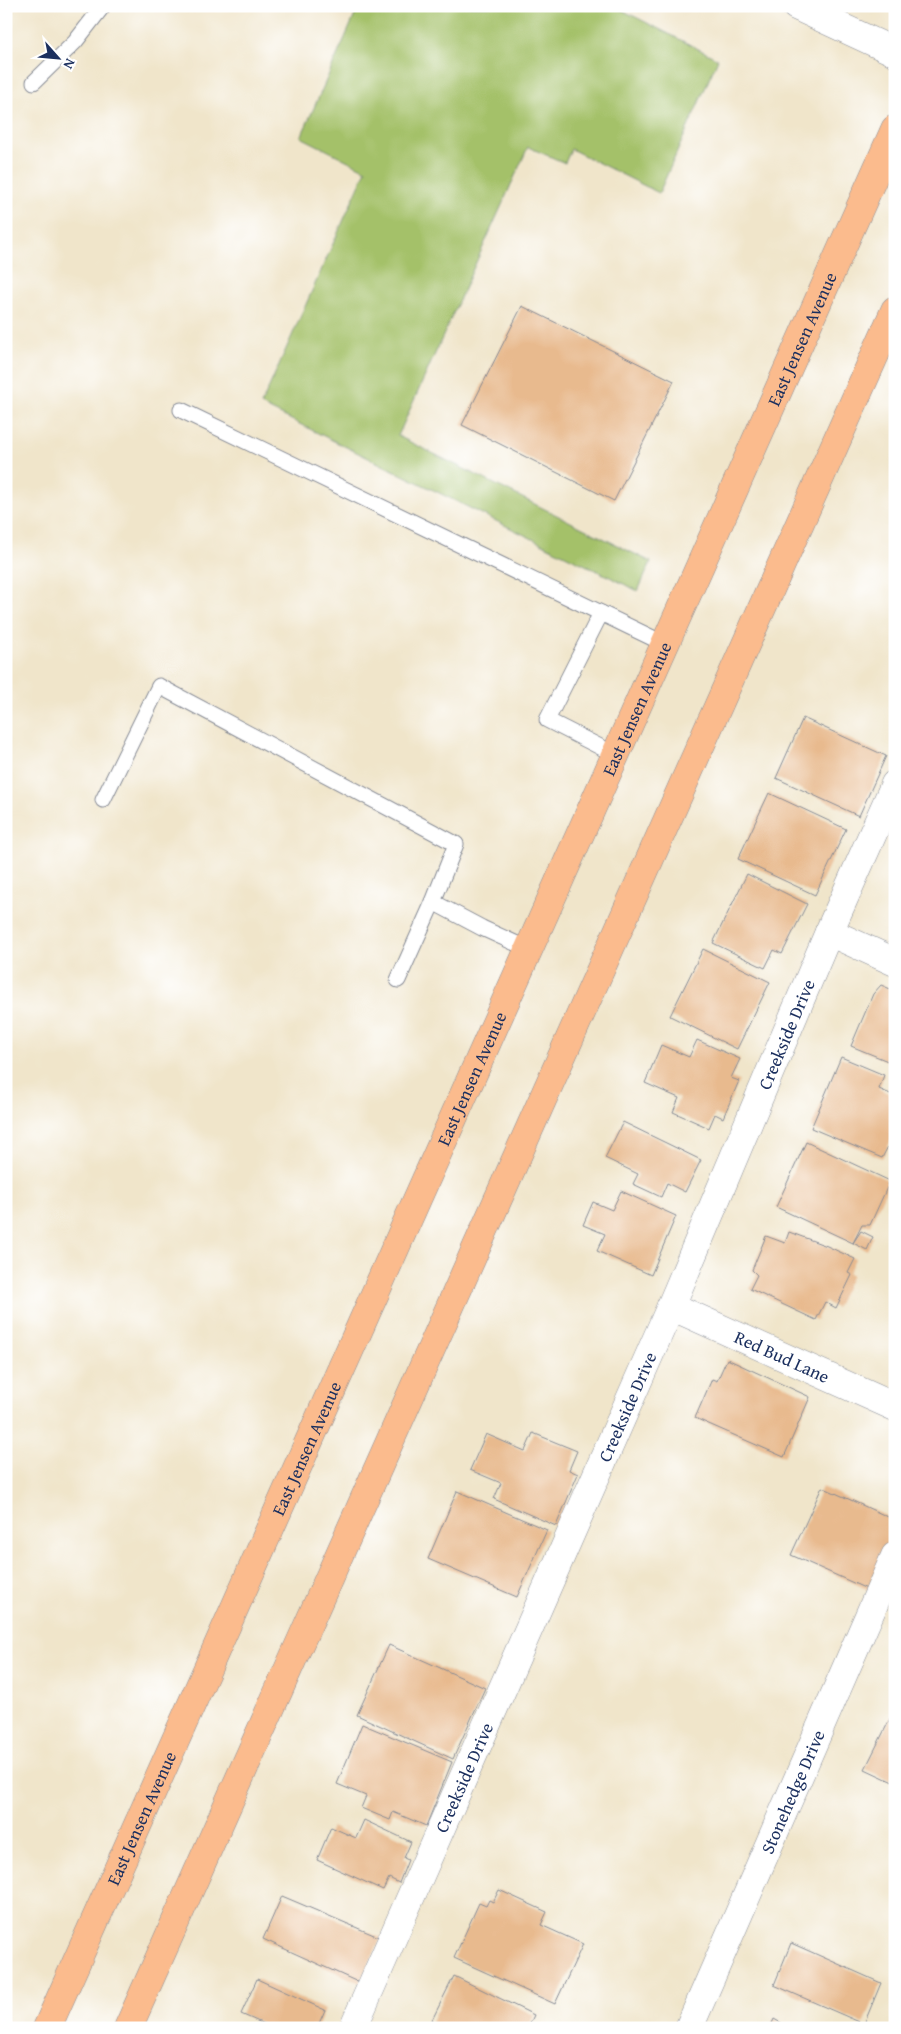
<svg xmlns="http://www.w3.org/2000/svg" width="901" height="2034" viewBox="0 0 901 2034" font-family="'Gentium Book Plus',serif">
  <rect width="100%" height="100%" fill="#fff"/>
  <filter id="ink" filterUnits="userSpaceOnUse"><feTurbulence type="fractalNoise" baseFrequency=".02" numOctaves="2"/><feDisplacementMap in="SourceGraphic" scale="10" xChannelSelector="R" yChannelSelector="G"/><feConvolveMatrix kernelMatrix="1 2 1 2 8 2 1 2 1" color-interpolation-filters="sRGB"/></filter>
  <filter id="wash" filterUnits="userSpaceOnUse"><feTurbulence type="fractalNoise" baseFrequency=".0096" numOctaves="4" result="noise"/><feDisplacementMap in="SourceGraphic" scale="20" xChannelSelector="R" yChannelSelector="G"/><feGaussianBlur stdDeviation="1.12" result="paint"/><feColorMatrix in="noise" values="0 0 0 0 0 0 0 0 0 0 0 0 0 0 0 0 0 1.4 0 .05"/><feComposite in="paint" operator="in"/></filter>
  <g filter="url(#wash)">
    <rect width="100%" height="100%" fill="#f0e5ca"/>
    <path fill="#a4c169" stroke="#607864" d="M 359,6 L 614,6 L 718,59 L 659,193 L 571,149 L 565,163 L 528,147 L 398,436 L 651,562 L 638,591 L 261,405 L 366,170 L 301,137 Z"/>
    <g id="blocks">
      <g fill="#e8ba8e">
        <path d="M 522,306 L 674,381 L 614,501 L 462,425 Z"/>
        <path d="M 803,718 L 886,756 L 859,816 L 776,778 Z"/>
        <path d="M 769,793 L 846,829 L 815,895 L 738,859 Z"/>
        <path d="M 747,874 L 807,904 L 782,954 L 774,950 L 765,968 L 713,943 Z"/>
        <path d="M 703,949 L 770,982 L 737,1049 L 670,1016 Z"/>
        <path d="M 881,985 L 895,991 L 895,1064 L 851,1046 L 873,994 Z"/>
        <path d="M 697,1040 L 740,1059 L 731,1078 L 739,1081 L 723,1118 L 715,1114 L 709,1128 L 673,1112 L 679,1098 L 645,1083 L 661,1045 L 689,1057 Z"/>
        <path d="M 841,1057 L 884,1075 L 879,1089 L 895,1096 L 895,1133 L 882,1158 L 811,1128 Z"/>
        <path d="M 623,1122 L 701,1160 L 685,1192 L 667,1183 L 661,1197 L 633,1184 L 638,1174 L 605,1158 Z"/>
        <path d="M 806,1142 L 890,1181 L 870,1225 L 862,1225 L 853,1243 L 776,1207 Z"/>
        <path d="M 621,1191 L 676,1216 L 651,1275 L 597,1251 L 605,1234 L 583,1225 L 593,1202 L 612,1210 Z"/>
        <path d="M 861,1231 L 873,1237 L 867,1250 L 853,1243 Z"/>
        <path d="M 789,1232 L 827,1246 L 855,1259 L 848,1273 L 852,1275 L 836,1308 L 825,1302 L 816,1320 L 750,1289 L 757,1275 L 752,1270 L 766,1236 L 785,1243 Z"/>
        <path d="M 727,1359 L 810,1397 L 784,1457 L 695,1418 L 712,1379 L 717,1381 Z"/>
        <path d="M 533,1433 L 577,1451 L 569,1470 L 578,1474 L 556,1526 L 494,1499 L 501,1483 L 470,1470 L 486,1434 L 525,1451 Z"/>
        <path d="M 822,1487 L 895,1520 L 895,1532 L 869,1590 L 791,1555 Z"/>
        <path d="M 457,1491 L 547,1530 L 517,1597 L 428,1559 Z"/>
        <path d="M 389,1645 L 485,1688 L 453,1759 L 357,1715 Z"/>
        <path d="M 895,1709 L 895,1783 L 865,1769 Z"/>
        <path d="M 362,1724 L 452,1762 L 426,1826 L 393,1812 L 390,1820 L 361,1808 L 366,1796 L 337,1784 Z"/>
        <path d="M 364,1820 L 411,1842 L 404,1858 L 408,1860 L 399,1883 L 389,1878 L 383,1890 L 317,1860 L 331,1827 L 356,1838 Z"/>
        <path d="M 499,1890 L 547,1912 L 541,1925 L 583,1944 L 555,2004 L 454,1958 L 479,1903 L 486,1906 L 489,1900 L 493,1902 Z"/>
        <path d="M 282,1896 L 381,1938 L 360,1983 L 263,1939 Z"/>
        <path d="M 791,1943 L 881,1983 L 864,2024 L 774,1985 Z"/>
        <path d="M 454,1976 L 534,2015 L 528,2028 L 428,2028 Z"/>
        <path d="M 257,1979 L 325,2010 L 317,2028 L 273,2028 L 241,2014 Z"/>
        <path d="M 774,2019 L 790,2028 L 770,2028 Z"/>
      </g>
    </g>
  </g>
  <g filter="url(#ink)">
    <use href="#blocks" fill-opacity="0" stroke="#868a94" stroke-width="1"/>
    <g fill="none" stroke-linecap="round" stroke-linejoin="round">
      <defs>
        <g id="lane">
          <path d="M 34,82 L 75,42 L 103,6"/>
          <path d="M 181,410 L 665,644"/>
          <path d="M 601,613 L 547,720 L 616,755"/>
          <path d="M 103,800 L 159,686 L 456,844 L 433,902 L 482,928 L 528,949"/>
          <path d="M 398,980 L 433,902"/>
        </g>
        <g id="street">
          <path d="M 796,6 L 895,52"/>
          <path d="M 829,932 L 895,962"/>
          <path id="s1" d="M 671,1306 L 895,1407"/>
          <path id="s2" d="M 353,2028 L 671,1306 L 829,932 L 895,784"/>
          <path id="s3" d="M 689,2028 L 895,1556"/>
        </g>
        <g id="primary">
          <path id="s4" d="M 47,2028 L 895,129"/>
          <path d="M 128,2028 L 895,310"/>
        </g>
      </defs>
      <use href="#lane" stroke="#868a94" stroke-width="17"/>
      <use href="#street" stroke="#868a94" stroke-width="29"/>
      <use href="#primary" stroke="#868a94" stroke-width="29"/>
      <use href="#lane" stroke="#fff" stroke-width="15"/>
      <use href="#street" stroke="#fff" stroke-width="28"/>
      <use href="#primary" stroke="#fbbb8d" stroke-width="28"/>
    </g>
  </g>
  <g text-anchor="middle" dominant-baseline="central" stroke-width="4" stroke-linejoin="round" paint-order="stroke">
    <g font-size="18" fill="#1b2f5e" stroke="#fff">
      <text stroke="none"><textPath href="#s4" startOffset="1850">East Jensen Avenue</textPath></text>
      <text stroke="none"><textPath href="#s4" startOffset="1445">East Jensen Avenue</textPath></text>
      <text stroke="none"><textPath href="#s2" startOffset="1084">Creekside Drive</textPath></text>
      <text stroke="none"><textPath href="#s4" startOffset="1040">East Jensen Avenue</textPath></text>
      <text stroke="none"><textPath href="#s1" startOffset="122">Red Bud Lane</textPath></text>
      <text stroke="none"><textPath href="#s2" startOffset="679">Creekside Drive</textPath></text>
      <text stroke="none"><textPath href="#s4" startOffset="635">East Jensen Avenue</textPath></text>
      <text stroke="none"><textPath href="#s2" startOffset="274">Creekside Drive</textPath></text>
      <text stroke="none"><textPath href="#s3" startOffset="258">Stonehedge Drive</textPath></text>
      <text stroke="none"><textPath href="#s4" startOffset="230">East Jensen Avenue</textPath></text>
    </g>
  </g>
  <rect width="901" height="2034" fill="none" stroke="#fff" stroke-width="25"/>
  <g transform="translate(58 58) rotate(117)" stroke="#ffffff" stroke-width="4" paint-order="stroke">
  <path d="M0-4L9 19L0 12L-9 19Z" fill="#1b2f5e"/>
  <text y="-8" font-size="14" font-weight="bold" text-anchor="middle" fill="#1b2f5e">N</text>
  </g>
</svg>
